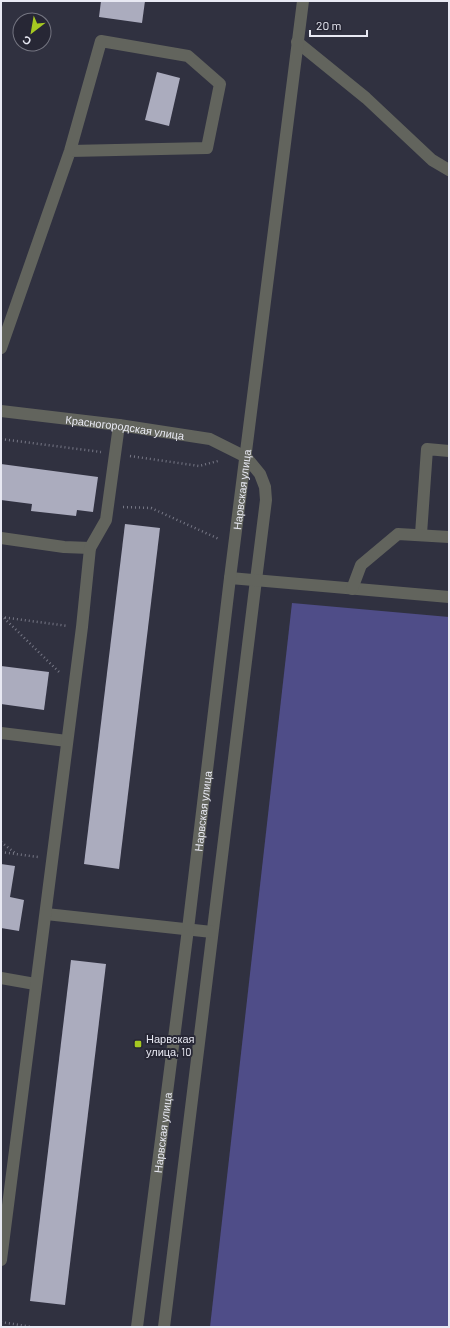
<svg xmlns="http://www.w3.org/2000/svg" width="450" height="1328" viewBox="0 0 450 1328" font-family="Barlow,sans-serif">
  <rect width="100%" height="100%" fill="#303140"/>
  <path fill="#4f4d88" d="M 292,603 L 449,617 L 449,1327 L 210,1327 Z"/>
  <g fill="#abacbe">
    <path d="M 101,1 L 145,1 L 142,23 L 99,17 Z"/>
    <path d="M 157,72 L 180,78 L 169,126 L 145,120 Z"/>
    <path d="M 1,464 L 98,477 L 93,512 L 77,510 L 76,516 L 31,511 L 32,504 L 1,500 Z"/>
    <path d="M 125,524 L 160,528 L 119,869 L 84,864 Z"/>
    <path d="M 1,666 L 49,672 L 44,710 L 1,704 Z"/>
    <path d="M 1,864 L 15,866 L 10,897 L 24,900 L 19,931 L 1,928 Z"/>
    <path d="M 71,960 L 106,964 L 65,1305 L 30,1301 Z"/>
  </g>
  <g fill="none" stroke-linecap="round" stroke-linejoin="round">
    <g stroke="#767785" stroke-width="2.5" stroke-dasharray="1 3" stroke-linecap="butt">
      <path d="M 1,439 L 101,452"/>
      <path d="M 130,456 L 199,466 L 218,461"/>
      <path d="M 123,507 L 151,508 L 219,539"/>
      <path d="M 1,617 L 68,626"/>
      <path d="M 4,618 L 61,674"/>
      <path d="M 1,842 L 15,853"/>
      <path d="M 1,852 L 38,857"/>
      <path d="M 1,1322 L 32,1327"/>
    </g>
    <g stroke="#62645d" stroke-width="12">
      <path d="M 297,42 L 366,98 L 432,160 L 449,170"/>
      <path d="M 1,348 L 70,151 L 101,41 L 188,56 L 220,84 L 207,148 L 70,151"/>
      <path id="s1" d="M 1,411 L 119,425 L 210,439 L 246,457 L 260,474 L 265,487 L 266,500 L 256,580 L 164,1327"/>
      <path d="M 421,534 L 427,449 L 449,451"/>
      <path d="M 1,538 L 64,547 L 90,548"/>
      <path d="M 230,578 L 449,597"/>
      <path d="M 352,589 L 361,565 L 398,534 L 449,537"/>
      <path d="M 1,733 L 67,741"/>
      <path d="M 46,914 L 212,932"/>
      <path d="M 1,978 L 35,984"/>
      <path d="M 1,1260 L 82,627 L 90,548 L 106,520 L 119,425"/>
      <path id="s2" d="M 137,1327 L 188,929 L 230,578 L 303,1"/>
    </g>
  </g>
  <rect fill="#a6c821" stroke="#272735" stroke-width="1.5" x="134" y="1040" width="8" height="8" rx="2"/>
  <g text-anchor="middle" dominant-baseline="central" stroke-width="4" stroke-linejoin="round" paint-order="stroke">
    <g font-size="11" fill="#e8e9f3" stroke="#272735">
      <text stroke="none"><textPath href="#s1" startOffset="125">Красногородская улица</textPath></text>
      <text stroke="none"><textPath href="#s2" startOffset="844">Нарвская улица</textPath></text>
      <text stroke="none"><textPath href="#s2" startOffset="520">Нарвская улица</textPath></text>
      <text stroke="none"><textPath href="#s2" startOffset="196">Нарвская улица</textPath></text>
    </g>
    <g font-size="11" fill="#e8e9f3" stroke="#272735" text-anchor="start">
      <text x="146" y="1038">Нарвская<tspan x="146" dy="13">улица, 10</tspan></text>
    </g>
  </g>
  <rect width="450" height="1328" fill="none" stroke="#e8e9f3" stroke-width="4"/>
  <g transform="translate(32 32) rotate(211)"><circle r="19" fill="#272735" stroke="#747581"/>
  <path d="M0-3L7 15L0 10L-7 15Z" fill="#a6c821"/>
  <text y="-6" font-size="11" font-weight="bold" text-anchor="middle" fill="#e8e9f3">С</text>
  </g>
  <path d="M310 30v6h57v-6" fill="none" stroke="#e8e9f3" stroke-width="2"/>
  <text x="316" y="30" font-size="12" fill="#e8e9f3" stroke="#272735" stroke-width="3" paint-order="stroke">20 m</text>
</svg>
